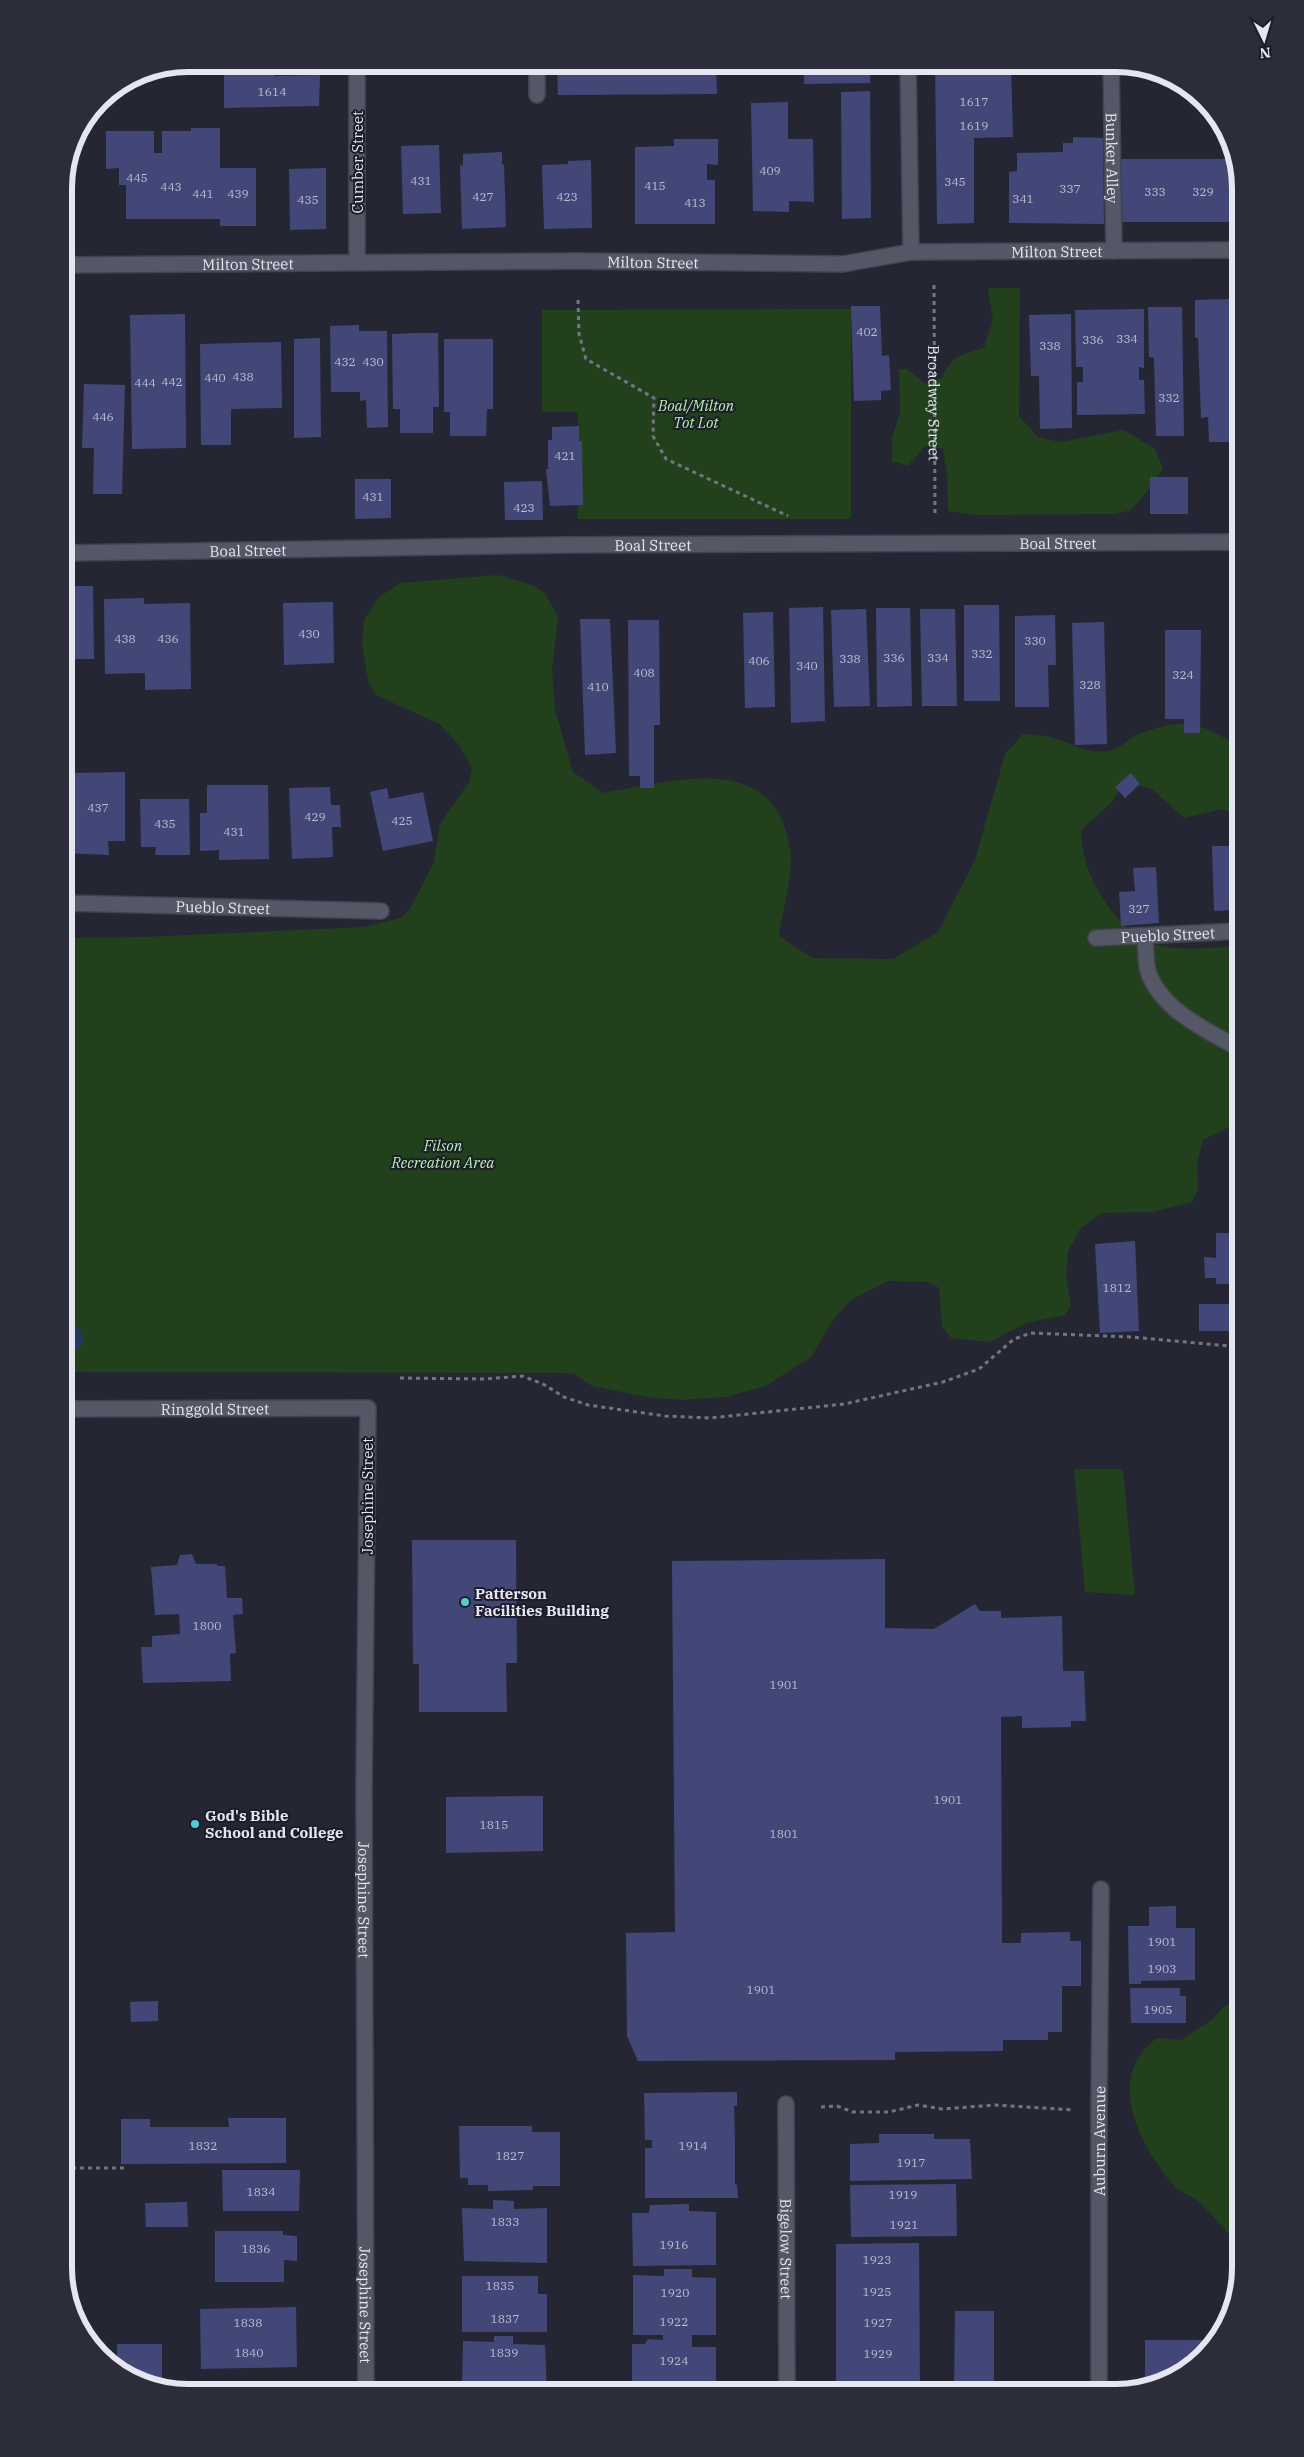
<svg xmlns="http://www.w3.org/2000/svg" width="1304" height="2457" viewBox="0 0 1304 2457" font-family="'IBM Plex Serif',serif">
  <rect width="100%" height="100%" fill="#252634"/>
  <g fill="#22401b">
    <path d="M 988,288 L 1020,288 L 1019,416 L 1038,437 L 1060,442 L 1124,430 L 1155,449 L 1163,469 L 1146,493 L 1131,510 L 1115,514 L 975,515 L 948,511 L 947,474 L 943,449 L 926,445 L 908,466 L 892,461 L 892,438 L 900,412 L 899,369 L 907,369 L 925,384 L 943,377 C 950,355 964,354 984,348 L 993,320 Z"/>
    <path d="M 851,309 L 851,519 L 578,519 L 578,412 L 542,412 L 542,310 Z"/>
    <path d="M 498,575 L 535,586 L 545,593 L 558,617 L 552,670 L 555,710 L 573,772 L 603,793 C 677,780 781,748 791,857 C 792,875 782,916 779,936 L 812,958 L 893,959 L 938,932 L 975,860 L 1005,754 L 1023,734 C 1032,735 1041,735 1050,737 C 1071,742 1090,757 1113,750 C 1122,747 1130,737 1139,734 C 1189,716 1196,722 1240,747 L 1240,816 L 1222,809 L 1184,818 L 1152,789 L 1125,781 L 1111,803 L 1081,830 C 1081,853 1089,876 1101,895 C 1138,958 1176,950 1240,946 L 1240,1122 L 1203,1140 L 1197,1164 L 1198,1189 L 1192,1202 L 1153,1212 L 1101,1213 L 1080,1229 L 1068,1252 L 1066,1278 L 1071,1304 L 1066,1315 L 1026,1323 L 990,1342 L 951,1338 L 942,1326 L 939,1288 L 928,1282 L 888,1281 L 852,1299 L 832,1321 L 812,1356 L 766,1386 L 725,1397 L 681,1400 L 647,1397 L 592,1386 L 573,1373 L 64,1372 L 64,938 L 143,937 L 364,927 L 401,918 L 410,909 L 434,862 L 440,824 L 469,782 L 472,768 L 459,745 L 439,724 L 376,695 L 369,684 L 362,645 L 364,620 L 379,597 L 400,583 Z"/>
    <path d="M 1074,1469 L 1123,1469 L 1135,1595 L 1085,1592 Z"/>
    <path d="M 1240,1998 L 1240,2248 C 1227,2232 1214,2216 1199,2202 C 1192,2195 1180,2193 1174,2186 C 1140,2145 1103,2078 1157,2038 L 1181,2040 L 1213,2019 L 1222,2008 Z"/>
  </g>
  <path fill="#223863" d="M 64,1315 L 82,1332 L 83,1343 L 72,1353 L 64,1353 Z"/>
  <g fill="#434777">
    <path d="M 251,64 L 275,64 L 275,76 L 320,75 L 319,106 L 224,108 L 224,75 L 251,75 Z"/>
    <path d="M 557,64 L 716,64 L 717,94 L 558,95 Z"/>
    <path d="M 804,64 L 870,64 L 870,83 L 804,84 Z"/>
    <path d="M 935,64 L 1011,64 L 1013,137 L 974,138 L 974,223 L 937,224 Z"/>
    <path d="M 870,91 L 871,218 L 842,219 L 841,92 Z"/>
    <path d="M 788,102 L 788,139 L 813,139 L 814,202 L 789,201 L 789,212 L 753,211 L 751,103 Z"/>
    <path d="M 191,128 L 220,128 L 220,168 L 256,168 L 256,226 L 220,226 L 220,219 L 126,219 L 126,185 L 119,185 L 119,168 L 106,169 L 106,131 L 154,131 L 154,153 L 162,153 L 162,131 L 191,131 Z"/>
    <path d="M 1073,137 L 1103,138 L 1104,224 L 1009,223 L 1009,172 L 1017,171 L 1017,153 L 1063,152 L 1063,143 L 1073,143 Z"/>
    <path d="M 674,139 L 718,139 L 718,165 L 707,164 L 707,180 L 715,180 L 715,224 L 635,224 L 635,147 L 674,146 Z"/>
    <path d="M 439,145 L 441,213 L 403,214 L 401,146 Z"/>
    <path d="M 72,148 L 74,212 L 64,213 L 64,181 Z"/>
    <path d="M 502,152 L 502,165 L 504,164 L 506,227 L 462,229 L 460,165 L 463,166 L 463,154 Z"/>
    <path d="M 1119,159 L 1234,159 L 1240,188 L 1240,222 L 1120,222 Z"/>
    <path d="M 591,160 L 592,228 L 544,229 L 542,165 L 568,164 L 568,161 Z"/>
    <path d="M 326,168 L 326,229 L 290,230 L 289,169 Z"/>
    <path d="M 1229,299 L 1231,442 L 1209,442 L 1208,417 L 1201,418 L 1198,338 L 1195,338 L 1195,300 Z"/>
    <path d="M 851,306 L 880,306 L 882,356 L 889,355 L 891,390 L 881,391 L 881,400 L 854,401 Z"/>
    <path d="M 1148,307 L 1182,307 L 1184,436 L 1156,436 L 1154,358 L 1149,357 Z"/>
    <path d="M 1144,309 L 1144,368 L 1139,367 L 1139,380 L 1144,380 L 1145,414 L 1077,415 L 1077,382 L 1083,382 L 1083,367 L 1076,367 L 1075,310 Z"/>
    <path d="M 70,312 L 72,405 L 64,405 L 64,313 Z"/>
    <path d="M 185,314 L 186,448 L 132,449 L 130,315 Z"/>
    <path d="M 1071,314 L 1072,428 L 1040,429 L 1039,376 L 1031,376 L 1029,315 Z"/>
    <path d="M 1234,317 L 1240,317 L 1240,369 L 1236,369 Z"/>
    <path d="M 359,325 L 359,331 L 387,331 L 388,427 L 367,428 L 366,400 L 360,401 L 360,392 L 331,392 L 330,326 Z"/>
    <path d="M 417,333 L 438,333 L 439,407 L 433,407 L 433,433 L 400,433 L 400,409 L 393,409 L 392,334 Z"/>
    <path d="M 320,338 L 321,437 L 294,438 L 294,339 Z"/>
    <path d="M 444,339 L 493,339 L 493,409 L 487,409 L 486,436 L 450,436 L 450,412 L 444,412 Z"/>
    <path d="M 281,342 L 282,408 L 231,409 L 231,445 L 201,445 L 200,344 Z"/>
    <path d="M 84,384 L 125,385 L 122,494 L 93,494 L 94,448 L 82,448 Z"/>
    <path d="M 579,426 L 579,441 L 582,441 L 583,505 L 550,506 L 546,469 L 548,469 L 548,440 L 552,440 L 552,427 Z"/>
    <rect x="1150" y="477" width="38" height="37"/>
    <path d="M 355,479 L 391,479 L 391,518 L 355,519 Z"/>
    <path d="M 542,481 L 543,520 L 505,520 L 504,482 Z"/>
    <path d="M 64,586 L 93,586 L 94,659 L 64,659 Z"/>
    <path d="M 144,598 L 144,604 L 190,603 L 191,689 L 145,690 L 145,673 L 105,674 L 104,599 Z"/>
    <path d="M 333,602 L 334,663 L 284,665 L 283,603 Z"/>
    <path d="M 964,605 L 999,605 L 1000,701 L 964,701 Z"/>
    <path d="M 823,607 L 825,721 L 791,723 L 789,608 Z"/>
    <path d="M 876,608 L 910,608 L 912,706 L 877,707 Z"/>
    <path d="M 866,609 L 870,706 L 834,707 L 831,610 Z"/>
    <path d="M 920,609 L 955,609 L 957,706 L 922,706 Z"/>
    <path d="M 773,612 L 775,707 L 745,708 L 743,613 Z"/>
    <path d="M 1055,615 L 1056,665 L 1048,665 L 1049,707 L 1015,707 L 1015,616 Z"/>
    <path d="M 580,619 L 610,619 L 616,753 L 585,755 Z"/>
    <path d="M 628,620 L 659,620 L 660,725 L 654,725 L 654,788 L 640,788 L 640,776 L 629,776 Z"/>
    <path d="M 1104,622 L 1107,744 L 1075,745 L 1072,623 Z"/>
    <path d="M 1165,630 L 1201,630 L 1200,733 L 1184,733 L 1184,719 L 1165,719 Z"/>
    <path d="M 64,767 L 71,767 L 71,773 L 125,772 L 125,841 L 108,841 L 109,855 L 64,853 Z"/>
    <path d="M 1131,773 L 1140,784 L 1125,798 L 1115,787 Z"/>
    <path d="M 207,785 L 268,785 L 269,859 L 219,860 L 219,850 L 200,851 L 200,813 L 207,813 Z"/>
    <path d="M 330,787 L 331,805 L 340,805 L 341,827 L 332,827 L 333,857 L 292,859 L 289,788 Z"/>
    <path d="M 387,788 L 389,799 L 423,792 L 433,841 L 383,851 L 370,792 Z"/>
    <path d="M 140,799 L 189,799 L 190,855 L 155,855 L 156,847 L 141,847 Z"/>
    <path d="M 1212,846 L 1234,846 L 1235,910 L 1214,911 Z"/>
    <path d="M 1156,867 L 1159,923 L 1121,926 L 1119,892 L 1135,891 L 1133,868 Z"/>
    <path d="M 1216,1233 L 1240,1233 L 1240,1284 L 1216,1284 L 1216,1278 L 1205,1278 L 1204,1257 L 1216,1258 Z"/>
    <path d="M 1135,1241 L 1139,1331 L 1100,1333 L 1095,1244 Z"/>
    <path d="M 1230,1297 L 1240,1297 L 1240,1331 L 1199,1331 L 1199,1304 L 1231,1304 Z"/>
    <path d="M 412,1540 L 516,1540 L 517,1663 L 506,1663 L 507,1712 L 419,1712 L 419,1664 L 413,1664 Z"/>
    <path d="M 192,1554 L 196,1564 L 217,1564 L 217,1566 L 225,1566 L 227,1598 L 242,1598 L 243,1614 L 233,1615 L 236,1653 L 230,1654 L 231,1681 L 143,1683 L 141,1647 L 152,1647 L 152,1636 L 180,1634 L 179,1614 L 155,1615 L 151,1567 L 177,1565 L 180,1555 Z"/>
    <path d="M 885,1559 L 885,1628 L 934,1629 L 975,1604 L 980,1611 L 1001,1611 L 1001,1618 L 1062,1616 L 1063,1671 L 1084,1671 L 1086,1721 L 1071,1721 L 1071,1727 L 1022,1728 L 1022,1716 L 1001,1717 L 1002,1943 L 1021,1943 L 1021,1933 L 1070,1932 L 1070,1941 L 1081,1941 L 1081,1986 L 1062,1986 L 1062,2032 L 1048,2032 L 1048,2040 L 1003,2040 L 1003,2051 L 895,2052 L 895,2060 L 638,2061 L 627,2036 L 626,1933 L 675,1932 L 672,1561 Z"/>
    <path d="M 543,1796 L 543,1851 L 446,1853 L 446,1797 Z"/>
    <path d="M 64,1860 L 68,1860 L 69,1893 L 64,1894 Z"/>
    <path d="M 1176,1906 L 1176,1928 L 1195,1928 L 1195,1980 L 1141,1981 L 1141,1984 L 1129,1984 L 1128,1926 L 1149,1926 L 1149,1907 Z"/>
    <path d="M 1130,1988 L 1180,1988 L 1180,1996 L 1186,1996 L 1186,2023 L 1131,2023 Z"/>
    <path d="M 158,2001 L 158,2021 L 131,2022 L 130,2002 Z"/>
    <path d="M 737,2092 L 737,2106 L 734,2106 L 735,2141 L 735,2184 L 737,2185 L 738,2198 L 645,2198 L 645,2148 L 652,2148 L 652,2140 L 645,2140 L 644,2093 Z"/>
    <path d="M 228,2118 L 286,2118 L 286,2163 L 121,2164 L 121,2119 L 150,2119 L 150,2127 L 229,2127 Z"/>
    <path d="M 459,2126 L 532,2126 L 532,2132 L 560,2132 L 560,2186 L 533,2186 L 533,2190 L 488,2191 L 488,2185 L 468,2185 L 468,2178 L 460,2178 Z"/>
    <path d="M 879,2134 L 934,2134 L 934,2139 L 970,2139 L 972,2179 L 850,2181 L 850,2144 L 879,2143 Z"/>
    <path d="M 222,2170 L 300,2170 L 299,2211 L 223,2211 Z"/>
    <path d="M 956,2184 L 957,2236 L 851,2237 L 850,2185 Z"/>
    <path d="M 493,2200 L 514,2201 L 514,2209 L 547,2208 L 547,2263 L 464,2261 L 462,2208 L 493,2209 Z"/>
    <path d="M 187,2202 L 188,2227 L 146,2227 L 145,2203 Z"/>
    <path d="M 689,2204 L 689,2211 L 716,2212 L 716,2265 L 633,2266 L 632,2213 L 649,2213 L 650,2205 Z"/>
    <path d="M 215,2231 L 283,2231 L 283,2235 L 297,2236 L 297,2261 L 284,2260 L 284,2282 L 215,2282 Z"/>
    <path d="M 919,2243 L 920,2393 L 836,2393 L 836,2244 Z"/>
    <path d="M 664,2269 L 692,2269 L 692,2277 L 716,2278 L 716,2335 L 692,2335 L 692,2347 L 716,2347 L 716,2393 L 632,2393 L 632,2344 L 645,2344 L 648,2339 L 663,2340 L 663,2335 L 633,2335 L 633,2275 L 664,2276 Z"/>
    <path d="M 462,2276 L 538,2276 L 538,2294 L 547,2294 L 547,2332 L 462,2332 Z"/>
    <path d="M 296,2307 L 297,2367 L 201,2369 L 200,2309 Z"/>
    <path d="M 955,2311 L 994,2311 L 994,2393 L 954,2393 Z"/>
    <path d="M 494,2336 L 513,2336 L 513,2344 L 545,2345 L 547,2393 L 462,2393 L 463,2341 L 494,2342 Z"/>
    <path d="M 1145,2340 L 1216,2340 L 1164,2384 L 1145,2387 Z"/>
    <path d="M 117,2344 L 162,2344 L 162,2387 L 119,2372 L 117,2369 Z"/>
  </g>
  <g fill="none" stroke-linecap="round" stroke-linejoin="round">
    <defs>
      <g id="minor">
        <path d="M 357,64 L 357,261"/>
        <path d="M 537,64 L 537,95"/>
        <path d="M 908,64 L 911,252"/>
        <path id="s2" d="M 1111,64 L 1114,251"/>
        <path id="s3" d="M 64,265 L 577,261 L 843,264 L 911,252 L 1240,250"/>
        <path id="s4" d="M 64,553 L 561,545 L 1240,542"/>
        <path id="s5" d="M 64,903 L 381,911"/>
        <path d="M 1145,936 C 1146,948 1145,964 1149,974 C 1163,1011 1208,1031 1240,1049"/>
        <path id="s6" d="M 1096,938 L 1240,931"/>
        <path id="s7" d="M 64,1409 L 368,1408 L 364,1786 L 366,2393"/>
        <path id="s8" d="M 786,2104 L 787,2393"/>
        <path id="s9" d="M 1099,2393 L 1099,2110 L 1101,1889"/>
      </g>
    </defs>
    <use href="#minor" stroke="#42434e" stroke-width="18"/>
    <g stroke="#747582" stroke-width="3" stroke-dasharray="4 4" stroke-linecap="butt">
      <path id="s1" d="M 934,285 L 935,516"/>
      <path d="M 578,300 L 579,334 L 586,359 L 654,398 L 653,436 L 666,459 L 788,516"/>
      <path d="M 400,1378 L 485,1379 L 522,1376 L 543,1384 L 564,1397 L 588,1405 L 665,1416 L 710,1418 L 844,1404 L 943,1382 L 979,1369 L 1014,1339 L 1031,1333 L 1131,1337 L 1240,1347"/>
      <path d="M 821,2107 L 837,2106 L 853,2112 L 889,2112 L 918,2105 L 942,2109 L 995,2105 L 1073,2110"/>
      <path d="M 64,2168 L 127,2168"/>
    </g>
    <use href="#minor" stroke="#545766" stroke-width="15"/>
  </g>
  <g fill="#52cdcf" stroke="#1b1d2a" stroke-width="2">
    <circle cx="465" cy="1602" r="5"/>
    <circle cx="195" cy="1824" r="5"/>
  </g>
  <g text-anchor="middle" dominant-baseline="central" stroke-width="4" stroke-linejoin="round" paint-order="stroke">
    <g font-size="12" fill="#bcbed2">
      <text x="272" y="91">1614</text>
      <text x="974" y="101">1617</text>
      <text x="974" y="125">1619</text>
      <text x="770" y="170">409</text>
      <text x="137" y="177">445</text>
      <text x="421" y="180">431</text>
      <text x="955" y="181">345</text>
      <text x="655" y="185">415</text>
      <text x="171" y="186">443</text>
      <text x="1070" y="188">337</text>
      <text x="1155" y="191">333</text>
      <text x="1203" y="191">329</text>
      <text x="203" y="193">441</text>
      <text x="238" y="193">439</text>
      <text x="483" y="196">427</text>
      <text x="567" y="196">423</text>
      <text x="1023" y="198">341</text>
      <text x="308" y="199">435</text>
      <text x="695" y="202">413</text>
      <text x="867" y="331">402</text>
      <text x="1127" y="338">334</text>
      <text x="1093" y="339">336</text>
      <text x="1050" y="345">338</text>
      <text x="345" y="361">432</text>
      <text x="373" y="361">430</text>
      <text x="243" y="376">438</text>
      <text x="215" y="377">440</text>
      <text x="172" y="381">442</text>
      <text x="145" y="382">444</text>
      <text x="1169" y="397">332</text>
      <text x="103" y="416">446</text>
      <text x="565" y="455">421</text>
      <text x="373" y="496">431</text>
      <text x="524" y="507">423</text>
      <text x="309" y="633">430</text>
      <text x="125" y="638">438</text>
      <text x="168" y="638">436</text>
      <text x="1035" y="640">330</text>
      <text x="982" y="653">332</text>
      <text x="894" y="657">336</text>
      <text x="938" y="657">334</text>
      <text x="850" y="658">338</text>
      <text x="759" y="660">406</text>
      <text x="807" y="665">340</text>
      <text x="644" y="672">408</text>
      <text x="1183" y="674">324</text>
      <text x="1090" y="684">328</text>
      <text x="598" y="686">410</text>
      <text x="98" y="807">437</text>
      <text x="315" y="816">429</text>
      <text x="402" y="820">425</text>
      <text x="165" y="823">435</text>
      <text x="234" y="831">431</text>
      <text x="1139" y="908">327</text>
      <text x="1117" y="1287">1812</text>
      <text x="207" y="1625">1800</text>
      <text x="784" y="1684">1901</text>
      <text x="948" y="1799">1901</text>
      <text x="494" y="1824">1815</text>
      <text x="784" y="1833">1801</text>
      <text x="1162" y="1941">1901</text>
      <text x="1162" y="1968">1903</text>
      <text x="761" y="1989">1901</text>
      <text x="1158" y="2009">1905</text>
      <text x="203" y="2145">1832</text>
      <text x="693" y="2145">1914</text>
      <text x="510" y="2155">1827</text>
      <text x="911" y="2162">1917</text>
      <text x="261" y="2191">1834</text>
      <text x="903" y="2194">1919</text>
      <text x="505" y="2221">1833</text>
      <text x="904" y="2224">1921</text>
      <text x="674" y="2244">1916</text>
      <text x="256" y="2248">1836</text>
      <text x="877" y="2259">1923</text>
      <text x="500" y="2285">1835</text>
      <text x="877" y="2291">1925</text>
      <text x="675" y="2292">1920</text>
      <text x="505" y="2318">1837</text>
      <text x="674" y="2321">1922</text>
      <text x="248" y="2322">1838</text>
      <text x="878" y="2322">1927</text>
      <text x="249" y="2352">1840</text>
      <text x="504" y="2352">1839</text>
      <text x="878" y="2353">1929</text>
      <text x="674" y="2360">1924</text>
    </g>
    <g font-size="15" fill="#e5e6f0" stroke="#1b1d2a">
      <text stroke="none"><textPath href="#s2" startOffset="94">Bunker Alley</textPath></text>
      <text transform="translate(357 162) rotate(-90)">Cumber Street</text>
      <text stroke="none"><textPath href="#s3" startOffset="994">Milton Street</textPath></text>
      <text stroke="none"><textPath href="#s3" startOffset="184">Milton Street</textPath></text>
      <text stroke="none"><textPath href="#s3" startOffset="589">Milton Street</textPath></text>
      <text stroke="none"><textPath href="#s1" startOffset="118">Broadway Street</textPath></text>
      <text stroke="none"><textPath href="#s4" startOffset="994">Boal Street</textPath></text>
      <text stroke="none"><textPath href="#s4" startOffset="589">Boal Street</textPath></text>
      <text stroke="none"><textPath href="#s4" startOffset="184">Boal Street</textPath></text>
      <text stroke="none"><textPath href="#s5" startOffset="159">Pueblo Street</textPath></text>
      <text stroke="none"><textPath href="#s6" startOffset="72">Pueblo Street</textPath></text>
      <text stroke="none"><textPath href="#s7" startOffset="151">Ringgold Street</textPath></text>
      <text transform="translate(367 1496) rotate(-90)">Josephine Street</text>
      <text stroke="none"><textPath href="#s7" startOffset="796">Josephine Street</textPath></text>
      <text stroke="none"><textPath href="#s9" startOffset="252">Auburn Avenue</textPath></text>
      <text stroke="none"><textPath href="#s8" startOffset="145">Bigelow Street</textPath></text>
      <text stroke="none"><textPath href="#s7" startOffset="1201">Josephine Street</textPath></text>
    </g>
    <g font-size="15" font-style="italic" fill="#b7f1ab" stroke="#1b1d2a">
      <text x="696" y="405">Boal/Milton<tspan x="696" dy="17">Tot Lot</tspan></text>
      <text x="443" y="1145">Filson<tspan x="443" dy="17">Recreation Area</tspan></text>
    </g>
    <g font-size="15" font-weight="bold" fill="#e5e6f0" stroke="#1b1d2a" text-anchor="start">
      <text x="475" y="1593">Patterson<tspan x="475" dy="17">Facilities Building</tspan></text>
      <text x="205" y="1815">God's Bible<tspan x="205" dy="17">School and College</tspan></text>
    </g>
  </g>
  <path d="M0 0H1304V2457H0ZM188 72H1116A116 116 0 0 1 1232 188V2268A116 116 0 0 1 1116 2384H188A116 116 0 0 1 72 2268V188A116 116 0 0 1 188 72Z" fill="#2b2d3a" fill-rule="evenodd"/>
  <path fill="none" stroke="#e5e6f0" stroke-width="6" d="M188 72H1116A116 116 0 0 1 1232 188V2268A116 116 0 0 1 1116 2384H188A116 116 0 0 1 72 2268V188A116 116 0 0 1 188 72Z"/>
  <g transform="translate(1264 40) rotate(175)" stroke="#1b1d2a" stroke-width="4" paint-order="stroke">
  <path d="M0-4L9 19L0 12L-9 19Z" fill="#e5e6f0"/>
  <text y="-8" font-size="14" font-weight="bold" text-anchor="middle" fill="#e5e6f0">N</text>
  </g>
</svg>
